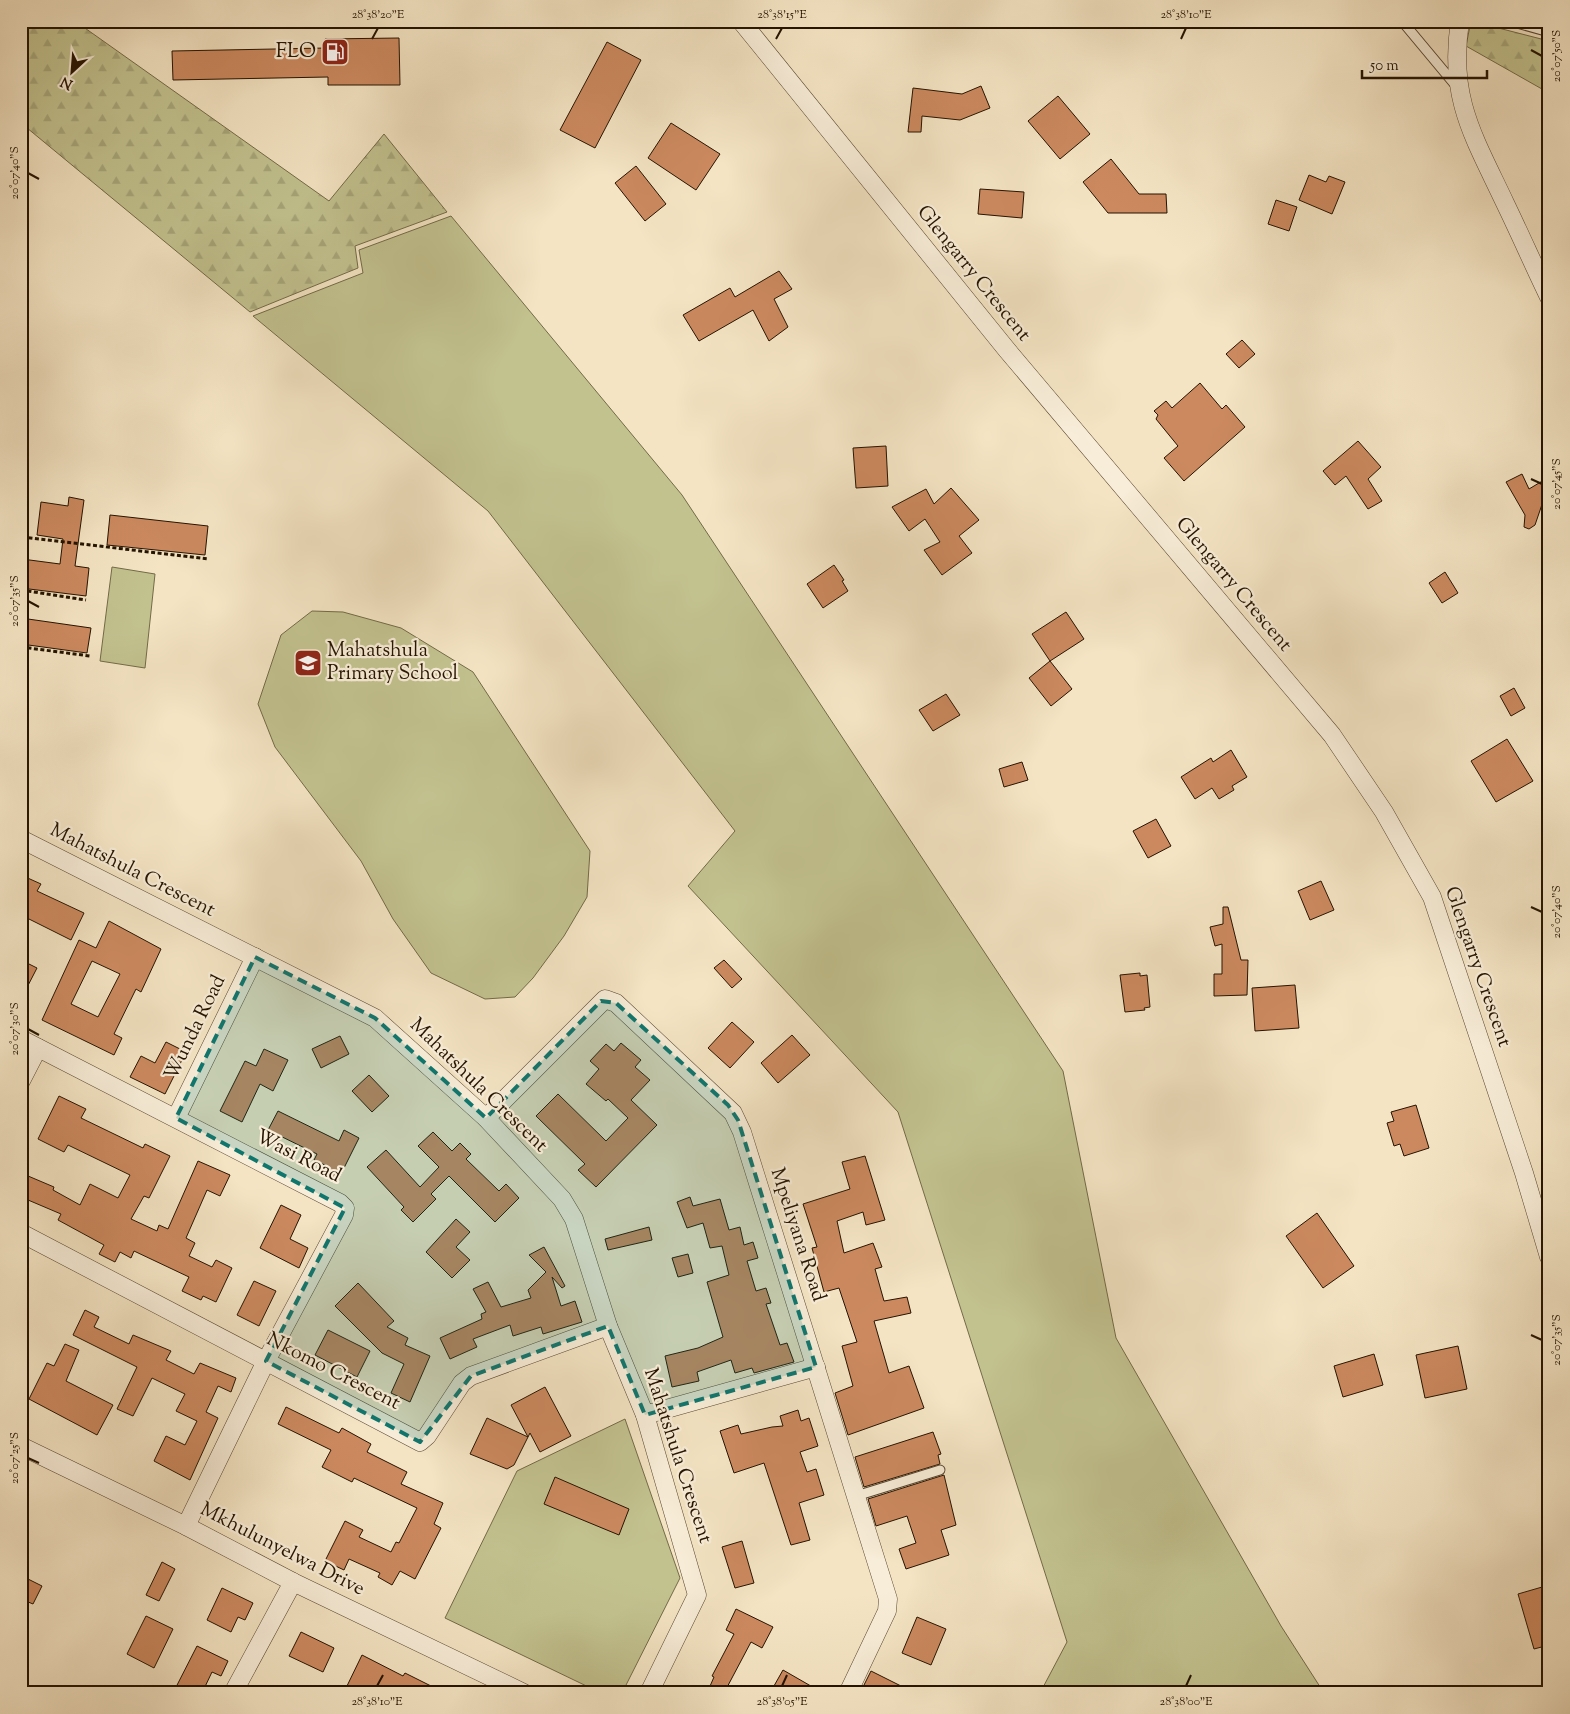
<svg xmlns="http://www.w3.org/2000/svg" width="1570" height="1714" viewBox="0 0 1570 1714" font-family="'Sorts Mill Goudy',serif">
  <defs>
    <pattern id="forest-firs" width="22" height="20" patternUnits="userSpaceOnUse" patternTransform="scale(1.25)"><rect width="22" height="20" fill="#c2c28f"/><path d="M5 1l3.5 6h-7zM16 11l3.5 6h-7z" fill="#a7a67a"/></pattern>
  </defs>
  <rect width="100%" height="100%" fill="#f4e4c3"/>
  <filter id="stains"><feTurbulence type="fractalNoise" baseFrequency=".004" numOctaves="4"/><feColorMatrix values="0 0 0 0 .2 0 0 0 0 .09 0 0 0 0 .02 0 0 0 .5 -.17"/></filter>
  <radialGradient id="worn" r=".72"><stop offset=".6" stop-color="#630" stop-opacity="0"/><stop offset="1" stop-color="#630" stop-opacity=".3"/></radialGradient>
  <g fill="#c2c28f" stroke="#736a48">
    <path d="M 451,216 L 682,495 L 1063,1071 L 1116,1338 L 1281,1626 L 1324,1693 L 1040,1693 L 1067,1642 L 898,1112 L 688,886 L 735,831 L 488,511 L 253,316 L 363,273 L 359,250 Z"/>
    <path d="M 112,567 L 155,574 L 145,668 L 100,661 Z"/>
    <path d="M 312,611 L 343,612 L 401,628 L 473,672 L 590,851 L 587,897 L 564,936 L 533,978 L 515,997 L 485,999 L 431,973 L 393,919 L 361,861 L 275,747 L 258,704 L 281,635 Z"/>
    <path d="M 625,1419 L 680,1578 L 622,1693 L 601,1693 L 445,1618 L 517,1471 Z"/>
  </g>
  <g fill="url(#forest-firs)" stroke="#736a48">
    <path d="M 21,21 L 75,21 L 329,201 L 384,134 L 447,212 L 355,246 L 358,268 L 250,312 L 21,123 Z"/>
    <path d="M 1471,21 L 1549,41 L 1549,93 L 1466,46 Z"/>
  </g>
  <g fill="#cc895f" stroke="#241300" fill-rule="evenodd">
    <path d="M 399,38 L 400,85 L 328,85 L 328,77 L 173,80 L 172,51 L 326,48 L 325,39 Z"/>
    <path d="M 607,42 L 641,60 L 595,148 L 560,130 Z"/>
    <path d="M 981,86 L 990,108 L 960,120 L 922,116 L 921,132 L 908,132 L 913,88 L 962,94 Z"/>
    <path d="M 1058,96 L 1090,134 L 1060,159 L 1028,121 Z"/>
    <path d="M 671,123 L 720,154 L 696,190 L 648,158 Z"/>
    <path d="M 1111,159 L 1139,194 L 1166,194 L 1167,213 L 1108,213 L 1083,182 Z"/>
    <path d="M 636,166 L 666,204 L 645,221 L 615,183 Z"/>
    <path d="M 1309,175 L 1326,182 L 1329,176 L 1345,182 L 1332,214 L 1299,200 Z"/>
    <path d="M 980,189 L 1024,192 L 1022,218 L 978,214 Z"/>
    <path d="M 1276,200 L 1297,207 L 1289,231 L 1268,224 Z"/>
    <path d="M 779,271 L 792,289 L 774,299 L 788,327 L 769,341 L 753,310 L 699,341 L 683,315 L 730,288 L 735,297 Z"/>
    <path d="M 1242,340 L 1255,354 L 1239,368 L 1226,354 Z"/>
    <path d="M 1200,383 L 1222,409 L 1226,405 L 1245,427 L 1184,481 L 1164,458 L 1178,446 L 1156,419 L 1158,415 L 1154,411 L 1166,401 L 1172,408 Z"/>
    <path d="M 1358,441 L 1381,467 L 1368,479 L 1382,501 L 1368,509 L 1346,476 L 1335,485 L 1323,471 Z"/>
    <path d="M 886,446 L 888,486 L 856,488 L 853,448 Z"/>
    <path d="M 1522,474 L 1529,489 L 1549,477 L 1549,484 L 1535,525 L 1529,529 L 1524,527 L 1525,515 L 1506,482 Z"/>
    <path d="M 951,488 L 979,520 L 959,536 L 972,553 L 942,575 L 924,550 L 940,542 L 925,519 L 909,531 L 892,507 L 926,489 L 934,504 Z"/>
    <path d="M 69,497 L 84,500 L 75,566 L 89,568 L 86,596 L 21,588 L 22,559 L 60,564 L 63,539 L 37,535 L 41,502 L 68,506 Z"/>
    <path d="M 110,515 L 208,526 L 205,555 L 107,545 Z"/>
    <path d="M 834,565 L 844,580 L 842,581 L 848,591 L 823,608 L 807,584 Z"/>
    <path d="M 1445,572 L 1458,593 L 1442,603 L 1429,583 Z"/>
    <path d="M 1066,612 L 1084,639 L 1050,661 L 1032,634 Z"/>
    <path d="M 21,618 L 91,628 L 87,653 L 21,644 Z"/>
    <path d="M 1050,661 L 1072,689 L 1051,706 L 1029,678 Z"/>
    <path d="M 1514,688 L 1525,708 L 1511,716 L 1500,696 Z"/>
    <path d="M 946,694 L 960,715 L 933,731 L 919,710 Z"/>
    <path d="M 1507,739 L 1533,781 L 1496,802 L 1471,761 Z"/>
    <path d="M 1231,750 L 1247,777 L 1232,786 L 1234,790 L 1219,799 L 1212,788 L 1195,799 L 1181,777 L 1211,758 L 1213,762 Z"/>
    <path d="M 1022,762 L 1028,780 L 1004,787 L 999,769 Z"/>
    <path d="M 1156,819 L 1171,846 L 1148,858 L 1133,831 Z"/>
    <path d="M 21,875 L 41,884 L 37,891 L 84,913 L 71,940 L 21,915 Z"/>
    <path d="M 1321,881 L 1334,910 L 1310,920 L 1298,891 Z"/>
    <path d="M 1223,907 L 1228,907 L 1241,960 L 1248,960 L 1247,995 L 1214,996 L 1214,974 L 1222,974 L 1222,944 L 1215,946 L 1210,927 L 1223,924 Z"/>
    <path d="M 109,921 L 161,949 L 141,992 L 136,989 L 114,1034 L 122,1038 L 114,1055 L 42,1020 L 79,940 L 96,948 ZM 92,961 L 120,974 L 98,1017 L 71,1004 Z"/>
    <path d="M 21,960 L 37,968 L 21,999 Z"/>
    <path d="M 724,960 L 742,979 L 732,988 L 714,968 Z"/>
    <path d="M 1140,973 L 1140,976 L 1147,975 L 1150,1007 L 1144,1008 L 1145,1010 L 1125,1012 L 1120,975 Z"/>
    <path d="M 1295,985 L 1299,1028 L 1255,1031 L 1252,988 Z"/>
    <path d="M 732,1022 L 754,1042 L 730,1068 L 708,1048 Z"/>
    <path d="M 792,1035 L 810,1055 L 778,1083 L 761,1063 Z"/>
    <path d="M 340,1036 L 349,1054 L 321,1068 L 312,1049 Z"/>
    <path d="M 166,1042 L 186,1052 L 165,1094 L 130,1077 L 141,1056 L 155,1063 Z"/>
    <path d="M 621,1043 L 641,1060 L 635,1067 L 650,1080 L 631,1100 L 657,1125 L 596,1187 L 578,1170 L 585,1164 L 536,1116 L 558,1094 L 606,1141 L 628,1118 L 608,1099 L 606,1101 L 586,1084 L 599,1069 L 590,1061 L 606,1044 L 614,1051 Z"/>
    <path d="M 264,1049 L 288,1060 L 273,1091 L 260,1084 L 242,1122 L 220,1111 L 245,1061 L 256,1066 Z"/>
    <path d="M 369,1075 L 389,1096 L 372,1112 L 352,1091 Z"/>
    <path d="M 59,1096 L 86,1109 L 81,1118 L 143,1148 L 145,1144 L 170,1156 L 149,1198 L 144,1196 L 131,1219 L 157,1231 L 159,1225 L 168,1229 L 198,1161 L 230,1175 L 220,1196 L 207,1190 L 186,1238 L 195,1243 L 189,1256 L 212,1267 L 216,1260 L 232,1268 L 216,1302 L 203,1296 L 201,1300 L 182,1291 L 189,1277 L 134,1251 L 131,1258 L 120,1252 L 115,1262 L 99,1254 L 104,1245 L 58,1220 L 61,1214 L 21,1197 L 21,1173 L 54,1187 L 53,1190 L 80,1205 L 90,1184 L 118,1198 L 130,1175 L 68,1145 L 64,1152 L 38,1139 Z"/>
    <path d="M 1416,1105 L 1429,1148 L 1404,1156 L 1400,1144 L 1394,1146 L 1387,1123 L 1394,1121 L 1391,1112 Z"/>
    <path d="M 278,1111 L 339,1141 L 344,1130 L 359,1138 L 338,1180 L 323,1173 L 327,1166 L 314,1160 L 317,1154 L 268,1130 Z"/>
    <path d="M 433,1132 L 452,1151 L 460,1143 L 471,1154 L 466,1159 L 499,1191 L 506,1184 L 519,1198 L 495,1222 L 449,1176 L 431,1194 L 436,1199 L 413,1222 L 401,1210 L 404,1207 L 367,1167 L 386,1150 L 420,1187 L 439,1167 L 418,1146 Z"/>
    <path d="M 865,1156 L 885,1220 L 866,1225 L 863,1212 L 837,1221 L 844,1253 L 873,1243 L 882,1267 L 875,1269 L 884,1301 L 907,1297 L 911,1313 L 874,1321 L 889,1373 L 909,1366 L 924,1408 L 848,1435 L 835,1393 L 853,1386 L 842,1346 L 857,1342 L 839,1288 L 824,1292 L 812,1248 L 817,1247 L 803,1204 L 850,1189 L 842,1162 Z"/>
    <path d="M 690,1197 L 693,1206 L 720,1199 L 729,1230 L 740,1227 L 744,1245 L 753,1242 L 758,1258 L 747,1261 L 756,1291 L 766,1288 L 771,1303 L 766,1304 L 780,1345 L 787,1343 L 794,1362 L 754,1373 L 752,1368 L 735,1373 L 731,1360 L 697,1372 L 699,1381 L 672,1387 L 665,1356 L 698,1348 L 723,1337 L 707,1282 L 729,1275 L 722,1246 L 710,1248 L 703,1223 L 687,1228 L 677,1202 Z"/>
    <path d="M 281,1205 L 301,1215 L 290,1239 L 308,1248 L 299,1268 L 260,1248 Z"/>
    <path d="M 1317,1213 L 1354,1266 L 1323,1288 L 1286,1236 Z"/>
    <path d="M 456,1219 L 470,1232 L 456,1247 L 470,1260 L 452,1278 L 426,1252 Z"/>
    <path d="M 649,1227 L 652,1240 L 608,1250 L 605,1239 Z"/>
    <path d="M 544,1247 L 565,1286 L 562,1288 L 552,1277 L 561,1306 L 575,1301 L 582,1322 L 543,1334 L 541,1327 L 513,1336 L 510,1325 L 473,1339 L 477,1347 L 450,1359 L 440,1338 L 482,1319 L 481,1314 L 486,1312 L 473,1289 L 488,1282 L 501,1307 L 531,1298 L 528,1290 L 546,1272 L 529,1255 Z"/>
    <path d="M 688,1254 L 693,1273 L 678,1277 L 672,1258 Z"/>
    <path d="M 254,1281 L 276,1291 L 259,1326 L 237,1315 Z"/>
    <path d="M 358,1283 L 394,1321 L 387,1327 L 408,1338 L 405,1345 L 430,1356 L 410,1402 L 391,1393 L 404,1364 L 382,1353 L 335,1306 Z"/>
    <path d="M 85,1310 L 99,1317 L 94,1327 L 129,1344 L 133,1335 L 171,1351 L 166,1360 L 194,1374 L 200,1363 L 236,1378 L 231,1392 L 218,1386 L 206,1412 L 218,1418 L 190,1480 L 154,1461 L 166,1436 L 185,1445 L 197,1421 L 176,1411 L 185,1394 L 152,1378 L 133,1416 L 117,1409 L 137,1367 L 73,1335 Z"/>
    <path d="M 328,1330 L 370,1351 L 357,1377 L 315,1355 Z"/>
    <path d="M 65,1344 L 79,1350 L 66,1381 L 113,1405 L 97,1435 L 29,1399 L 47,1363 L 54,1366 Z"/>
    <path d="M 1458,1346 L 1467,1389 L 1425,1398 L 1416,1355 Z"/>
    <path d="M 1374,1354 L 1383,1385 L 1343,1397 L 1334,1366 Z"/>
    <path d="M 545,1387 L 571,1436 L 540,1452 L 530,1433 L 528,1437 L 511,1405 Z"/>
    <path d="M 286,1407 L 339,1433 L 342,1428 L 371,1444 L 367,1452 L 407,1472 L 401,1484 L 443,1503 L 434,1524 L 441,1528 L 415,1579 L 400,1571 L 392,1585 L 378,1577 L 380,1573 L 349,1559 L 344,1570 L 325,1561 L 345,1521 L 363,1530 L 359,1537 L 391,1552 L 396,1542 L 399,1543 L 417,1508 L 354,1478 L 352,1482 L 322,1467 L 331,1450 L 278,1424 Z"/>
    <path d="M 798,1410 L 801,1421 L 809,1418 L 818,1446 L 800,1452 L 807,1472 L 816,1469 L 824,1495 L 799,1503 L 810,1540 L 791,1545 L 764,1463 L 734,1473 L 720,1431 L 738,1425 L 741,1434 L 772,1427 L 783,1426 L 780,1416 Z"/>
    <path d="M 487,1418 L 528,1437 L 514,1465 L 507,1469 L 470,1454 Z"/>
    <path d="M 933,1432 L 941,1454 L 938,1455 L 940,1464 L 864,1487 L 855,1457 Z"/>
    <path d="M 944,1475 L 956,1525 L 941,1530 L 949,1555 L 906,1569 L 899,1549 L 916,1543 L 907,1516 L 876,1526 L 868,1499 Z"/>
    <path d="M 555,1477 L 629,1509 L 619,1535 L 544,1504 Z"/>
    <path d="M 742,1541 L 754,1583 L 735,1588 L 722,1547 Z"/>
    <path d="M 162,1562 L 175,1569 L 159,1601 L 146,1595 Z"/>
    <path d="M 28,1579 L 42,1586 L 33,1604 L 21,1599 L 21,1592 Z"/>
    <path d="M 1549,1585 L 1549,1645 L 1534,1649 L 1518,1594 Z"/>
    <path d="M 222,1588 L 253,1603 L 245,1620 L 238,1617 L 231,1632 L 207,1620 Z"/>
    <path d="M 736,1609 L 773,1627 L 762,1648 L 751,1642 L 724,1693 L 707,1693 L 714,1677 L 712,1676 L 734,1634 L 726,1630 Z"/>
    <path d="M 146,1616 L 173,1629 L 154,1668 L 127,1654 Z"/>
    <path d="M 917,1617 L 946,1629 L 931,1665 L 902,1653 Z"/>
    <path d="M 301,1632 L 334,1648 L 323,1672 L 289,1656 Z"/>
    <path d="M 197,1646 L 228,1661 L 221,1676 L 212,1672 L 202,1693 L 173,1693 Z"/>
    <path d="M 362,1655 L 403,1676 L 405,1673 L 445,1693 L 355,1693 L 346,1688 Z"/>
    <path d="M 783,1670 L 823,1693 L 770,1693 Z"/>
    <path d="M 871,1671 L 915,1693 L 860,1693 Z"/>
  </g>
  <g fill="none" stroke-linecap="round" stroke-linejoin="round">
    <defs>
      <g id="lane">
        <path d="M 1402,21 L 1457,87"/>
        <path d="M 1510,21 L 1549,32"/>
        <path d="M 856,1496 L 940,1470"/>
      </g>
      <g id="street">
        <path d="M 741,21 L 1007,350 L 1332,735 L 1384,812 L 1432,897 L 1524,1173 L 1549,1257"/>
        <path d="M 1460,21 C 1448,98 1474,137 1505,203 C 1520,234 1534,266 1549,297"/>
        <path d="M 21,839 L 375,1018 L 486,1118 L 562,1199 L 574,1219 L 608,1326 L 645,1415 L 697,1595 L 649,1693"/>
        <path d="M 21,1039 L 340,1203 L 345,1208 L 344,1215 L 266,1361 L 186,1526"/>
        <path d="M 21,1081 L 38,1048"/>
        <path d="M 176,1118 L 255,957"/>
        <path d="M 486,1118 L 605,999 L 616,1003 L 733,1113 L 742,1132 L 888,1599 L 887,1611 L 848,1693"/>
        <path d="M 21,1233 L 420,1442 L 427,1436 L 462,1383 L 471,1376 L 608,1326"/>
        <path d="M 645,1415 L 816,1367"/>
        <path d="M 21,1446 L 186,1526 L 293,1582 L 524,1693"/>
        <path d="M 233,1693 L 293,1582"/>
      </g>
    </defs>
    <use href="#lane" stroke="#584731" stroke-width="11"/>
    <use href="#street" stroke="#584731" stroke-width="19"/>
    <g stroke="#241300" stroke-width="3" stroke-dasharray="4 2.5" stroke-linecap="butt">
      <path d="M 21,504 L 26,505 L 21,542"/>
      <path d="M 22,537 L 209,559"/>
      <path d="M 21,590 L 86,600"/>
      <path d="M 21,647 L 90,656"/>
    </g>
    <use href="#lane" stroke="#f8edd8" stroke-width="9"/>
    <use href="#street" stroke="#f8edd8" stroke-width="18"/>
  </g>
  <path fill="#0f766e" fill-opacity="0.2" stroke="#0f766e" stroke-width="4" stroke-dasharray="10 6" stroke-linejoin="round" d="M 255,957 L 375,1018 L 486,1118 L 601,1001 L 616,1003 L 728,1105 L 738,1120 L 816,1367 L 645,1415 L 608,1326 L 471,1376 L 420,1442 L 266,1361 L 345,1208 L 176,1118 Z"/>
  <path fill="none" stroke="#241300" stroke-width="2" d="M 372,39 L 378,28M 776,39 L 782,28M 1181,39 L 1186,28M 1531,50 L 1542,56M 28,173 L 39,179M 1531,479 L 1542,484M 28,601 L 39,607M 1531,907 L 1542,912M 28,1029 L 39,1035M 1531,1335 L 1542,1340M 28,1458 L 39,1463M 377,1686 L 383,1675M 782,1686 L 787,1675M 1186,1686 L 1191,1675"/>
  <defs>
    <symbol id="fuel-square" viewBox="-11 -11 22 22"><rect x="-9" y="-9" width="18" height="18" rx="4" fill="#8f2418" stroke="#f8edd8"/><path d="M-5.5-6h7V0h2V4h1.3V-2.5L3-4.5l.8-.8L6-3V5H2.5V1h-1V6h-7ZM-4.2-4.7v3.2H.2V-4.7Z" fill="#fff"/></symbol>
    <symbol id="school-square" viewBox="-11 -11 22 22"><rect x="-9" y="-9" width="18" height="18" rx="4" fill="#8f2418" stroke="#f8edd8"/><path d="M0-5L7-2L0 1L-7-2ZM-4 1L0 2.5L4 1V4Q0 6-4 4Z" fill="#fff"/></symbol>
  </defs>
  <g fill-rule="evenodd">
    <use href="#fuel-square" x="319" y="36" width="32" height="32"/>
    <use href="#school-square" x="292" y="647" width="32" height="32"/>
  </g>
  <g text-anchor="middle" dominant-baseline="central" stroke-width="4.5" stroke-linejoin="round" paint-order="stroke">
    <g font-size="20" fill="#241300" stroke="#f8edd8" text-anchor="end">
      <text x="316" y="52">FLO</text>
      <text x="327" y="651" text-anchor="start">Mahatshula<tspan x="327" dy="23">Primary School</tspan></text>
    </g>
    <g font-size="20" fill="#241300" stroke="#f8edd8">
      <text transform="translate(973 274) rotate(51)">Glengarry Crescent</text>
      <text transform="translate(1233 585) rotate(50)">Glengarry Crescent</text>
      <text transform="translate(132 871) rotate(27)">Mahatshula Crescent</text>
      <text transform="translate(1477 967) rotate(71)">Glengarry Crescent</text>
      <text transform="translate(196 1028) rotate(-64)">Wunda Road</text>
      <text transform="translate(478 1086) rotate(44)">Mahatshula Crescent</text>
      <text transform="translate(298 1157) rotate(27)">Wasi Road</text>
      <text transform="translate(797 1235) rotate(72)">Mpeliyana Road</text>
      <text transform="translate(333 1372) rotate(27)">Nkomo Crescent</text>
      <text transform="translate(677 1456) rotate(72)">Mahatshula Crescent</text>
      <text transform="translate(282 1550) rotate(27)">Mkhulunyelwa Drive</text>
    </g>
  </g>
  <rect width="1570" height="1714" fill="none" stroke="#f4e4c3" stroke-width="55"/>
  <g transform="translate(72 72) rotate(206)" stroke="#f8edd8" stroke-width="4" paint-order="stroke">
  <path d="M0-4L9 19L0 12L-9 19Z" fill="#241300"/>
  <text y="-8" font-size="14" font-weight="bold" text-anchor="middle" fill="#241300">N</text>
  </g>
  <path d="M1362 70v8h125v-8" fill="none" stroke="#241300" stroke-width="2.5"/>
  <text x="1370" y="70" font-size="15" fill="#241300" stroke="#f8edd8" stroke-width="4" paint-order="stroke">50 m</text>
  <rect x="28" y="28" width="1514" height="1658" fill="none" stroke="#241300" stroke-width="2"/>
  <g font-size="12" text-anchor="middle" fill="#241300">
    <text x="378" y="18">28°38'20"E</text>
    <text x="782" y="18">28°38'15"E</text>
    <text x="1186" y="18">28°38'10"E</text>
    <text transform="translate(1556 56) rotate(-90)" y="4">20°07'50"S</text>
    <text transform="translate(14 173) rotate(-90)" y="4">20°07'40"S</text>
    <text transform="translate(1556 484) rotate(-90)" y="4">20°07'45"S</text>
    <text transform="translate(14 601) rotate(-90)" y="4">20°07'35"S</text>
    <text transform="translate(1556 912) rotate(-90)" y="4">20°07'40"S</text>
    <text transform="translate(14 1029) rotate(-90)" y="4">20°07'30"S</text>
    <text transform="translate(1556 1340) rotate(-90)" y="4">20°07'35"S</text>
    <text transform="translate(14 1458) rotate(-90)" y="4">20°07'25"S</text>
    <text x="377" y="1705">28°38'10"E</text>
    <text x="782" y="1705">28°38'05"E</text>
    <text x="1186" y="1705">28°38'00"E</text>
  </g>
  <rect width="100%" height="100%" filter="url(#stains)"/>
  <rect width="100%" height="100%" fill="url(#worn)"/>
</svg>
